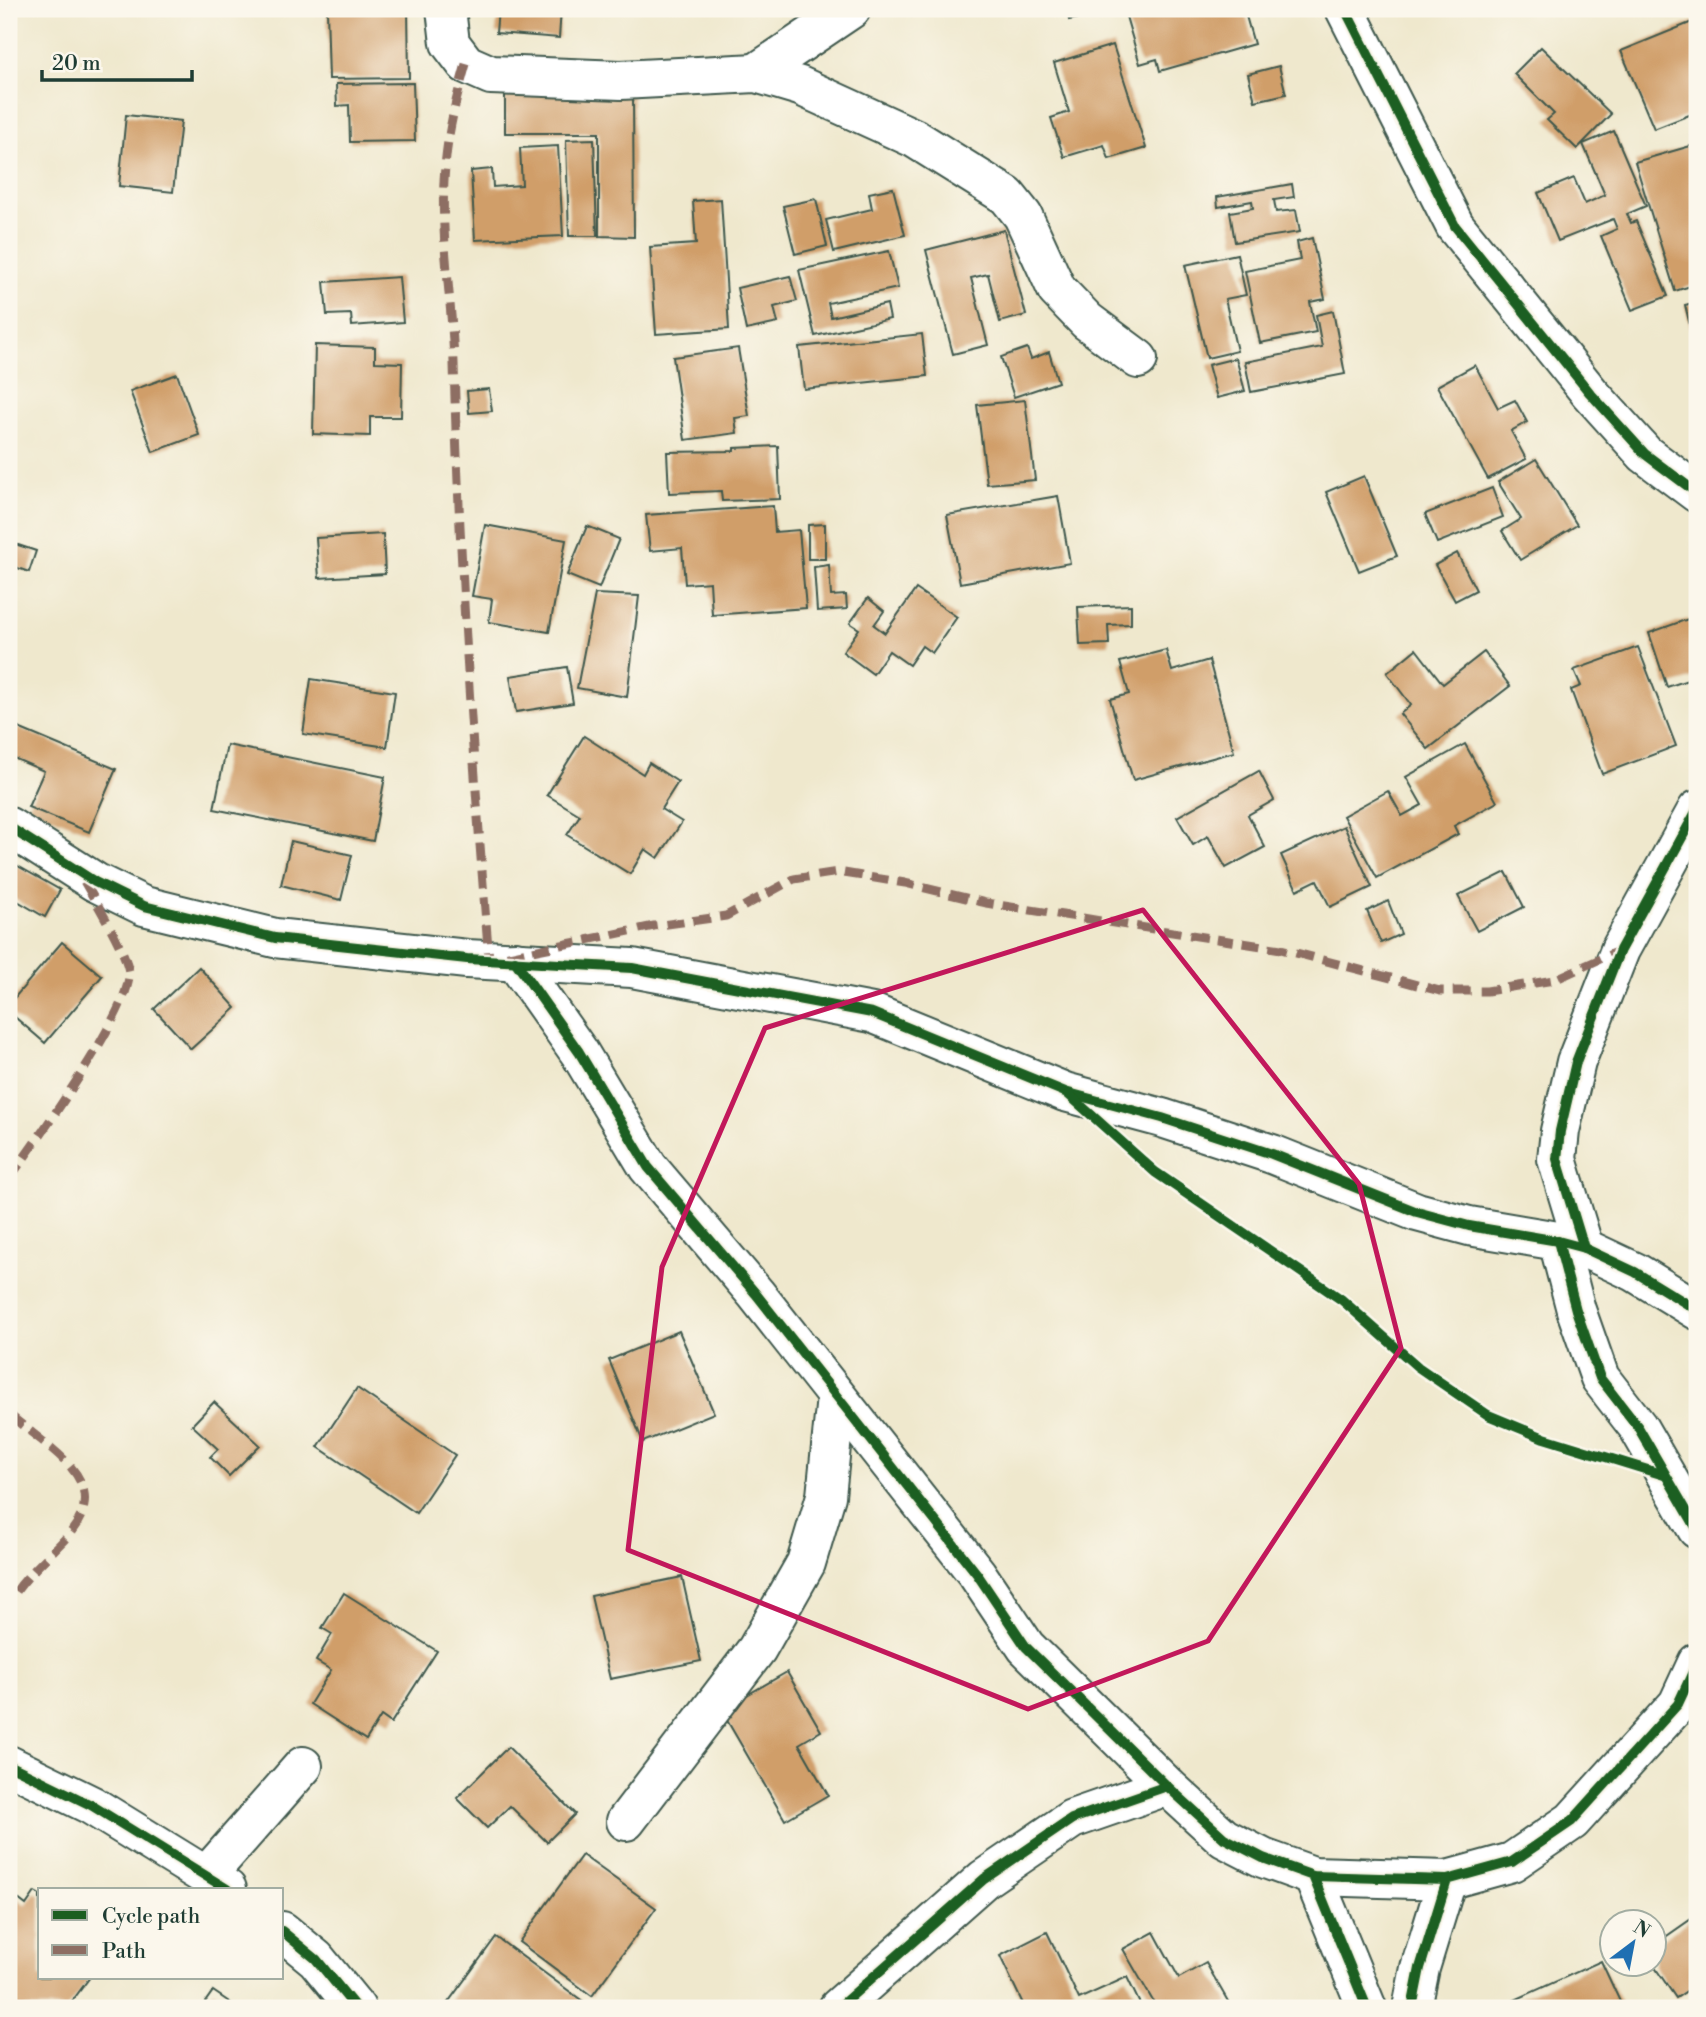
<svg xmlns="http://www.w3.org/2000/svg" width="1706" height="2017" viewBox="0 0 1706 2017" font-family="'Libre Bodoni',serif">
  <rect width="100%" height="100%" fill="#fbf7ec"/>
  <filter id="ink" filterUnits="userSpaceOnUse"><feTurbulence type="fractalNoise" baseFrequency=".0143" numOctaves="2"/><feDisplacementMap in="SourceGraphic" scale="14" xChannelSelector="R" yChannelSelector="G"/><feConvolveMatrix kernelMatrix="1 2 1 2 8 2 1 2 1" color-interpolation-filters="sRGB"/></filter>
  <filter id="wash" filterUnits="userSpaceOnUse"><feTurbulence type="fractalNoise" baseFrequency=".00686" numOctaves="4" result="noise"/><feDisplacementMap in="SourceGraphic" scale="28" xChannelSelector="R" yChannelSelector="G"/><feGaussianBlur stdDeviation="1.57" result="paint"/><feColorMatrix in="noise" values="0 0 0 0 0 0 0 0 0 0 0 0 0 0 0 0 0 1.4 0 .05"/><feComposite in="paint" operator="in"/></filter>
  <g filter="url(#wash)">
    <rect width="100%" height="100%" fill="#efe8cd"/>
    <g id="blocks">
      <g fill="#d09e69">
        <path d="M 327,9 L 408,9 L 409,78 L 329,79 Z"/>
        <path d="M 498,9 L 561,9 L 559,38 L 496,33 Z"/>
        <path d="M 1067,9 L 1119,9 L 1119,10 L 1069,20 Z"/>
        <path d="M 1140,9 L 1244,9 L 1254,44 L 1160,71 L 1157,59 L 1140,64 L 1125,13 Z"/>
        <path d="M 1697,20 L 1697,112 L 1654,129 L 1621,51 Z"/>
        <path d="M 1113,45 L 1146,148 L 1109,159 L 1104,145 L 1064,157 L 1051,118 L 1069,112 L 1054,63 Z"/>
        <path d="M 1541,47 L 1611,114 L 1577,149 L 1547,120 L 1554,114 L 1514,74 Z"/>
        <path d="M 1279,66 L 1286,94 L 1255,101 L 1248,74 Z"/>
        <path d="M 413,83 L 415,141 L 350,142 L 349,105 L 337,106 L 336,84 Z"/>
        <path d="M 505,93 L 633,95 L 634,237 L 599,236 L 599,133 L 505,133 Z"/>
        <path d="M 126,115 L 181,121 L 173,192 L 119,186 Z"/>
        <path d="M 1614,131 L 1646,206 L 1627,214 L 1631,223 L 1636,221 L 1668,296 L 1632,310 L 1601,236 L 1617,229 L 1613,219 L 1558,241 L 1538,193 L 1574,178 L 1585,204 L 1605,195 L 1583,144 Z"/>
        <path d="M 594,139 L 597,236 L 569,236 L 566,140 Z"/>
        <path d="M 1694,145 L 1697,155 L 1697,284 L 1675,291 L 1635,162 Z"/>
        <path d="M 558,146 L 563,236 L 475,240 L 471,171 L 492,169 L 493,187 L 522,185 L 520,148 Z"/>
        <path d="M 1292,184 L 1294,197 L 1274,200 L 1276,212 L 1296,210 L 1300,232 L 1235,242 L 1230,212 L 1253,208 L 1252,201 L 1218,207 L 1217,197 Z"/>
        <path d="M 893,188 L 905,235 L 834,252 L 826,220 L 872,209 L 869,193 Z"/>
        <path d="M 721,199 L 729,329 L 656,334 L 650,247 L 696,244 L 693,201 Z"/>
        <path d="M 816,199 L 827,246 L 795,254 L 783,206 Z"/>
        <path d="M 1004,230 L 1026,315 L 1000,322 L 988,274 L 971,278 L 988,345 L 953,354 L 926,250 Z"/>
        <path d="M 1312,238 L 1325,299 L 1310,302 L 1316,332 L 1260,343 L 1245,271 L 1300,260 L 1297,242 Z"/>
        <path d="M 889,251 L 898,288 L 828,303 L 831,317 L 887,304 L 890,319 L 815,336 L 799,270 Z"/>
        <path d="M 1237,254 L 1246,295 L 1225,299 L 1237,351 L 1207,358 L 1185,265 Z"/>
        <path d="M 790,276 L 797,301 L 774,307 L 778,323 L 746,330 L 737,288 Z"/>
        <path d="M 399,277 L 403,322 L 352,326 L 351,314 L 327,315 L 324,282 Z"/>
        <path d="M 1697,302 L 1697,350 L 1696,350 L 1685,305 Z"/>
        <path d="M 1333,311 L 1345,374 L 1251,392 L 1245,362 L 1322,347 L 1316,315 Z"/>
        <path d="M 922,334 L 927,376 L 804,389 L 799,347 Z"/>
        <path d="M 315,345 L 375,347 L 375,362 L 402,363 L 401,417 L 370,417 L 370,436 L 313,434 Z"/>
        <path d="M 738,348 L 749,416 L 735,418 L 737,433 L 685,440 L 673,357 Z"/>
        <path d="M 1027,348 L 1031,359 L 1049,352 L 1058,382 L 1014,397 L 1001,357 Z"/>
        <path d="M 1236,358 L 1245,391 L 1217,398 L 1208,365 Z"/>
        <path d="M 1475,365 L 1498,408 L 1515,400 L 1527,422 L 1511,431 L 1526,459 L 1488,479 L 1437,386 Z"/>
        <path d="M 177,374 L 199,435 L 153,452 L 130,391 Z"/>
        <path d="M 489,389 L 492,411 L 469,413 L 467,391 Z"/>
        <path d="M 1025,400 L 1035,480 L 987,484 L 977,405 Z"/>
        <path d="M 778,446 L 780,499 L 722,501 L 721,491 L 669,493 L 667,452 L 734,451 L 734,448 Z"/>
        <path d="M 1536,459 L 1577,525 L 1520,560 L 1502,531 L 1521,519 L 1498,482 Z"/>
        <path d="M 1364,476 L 1397,556 L 1359,571 L 1326,492 Z"/>
        <path d="M 1492,488 L 1503,517 L 1437,543 L 1425,514 Z"/>
        <path d="M 1058,496 L 1070,563 L 960,583 L 947,515 Z"/>
        <path d="M 773,506 L 775,532 L 799,530 L 806,608 L 712,615 L 710,582 L 685,584 L 682,548 L 650,551 L 646,515 Z"/>
        <path d="M 825,524 L 825,559 L 808,559 L 808,525 Z"/>
        <path d="M 485,525 L 566,540 L 549,632 L 489,622 L 492,599 L 472,596 Z"/>
        <path d="M 587,526 L 619,539 L 599,588 L 567,575 Z"/>
        <path d="M 383,534 L 385,574 L 319,578 L 316,538 Z"/>
        <path d="M 9,542 L 36,551 L 29,572 L 9,565 Z"/>
        <path d="M 1457,553 L 1476,590 L 1455,601 L 1435,565 Z"/>
        <path d="M 829,565 L 831,596 L 846,595 L 847,609 L 817,611 L 814,567 Z"/>
        <path d="M 916,589 L 957,617 L 932,653 L 922,646 L 909,665 L 889,651 L 873,674 L 843,652 L 859,629 L 850,623 L 868,598 L 884,611 L 874,625 L 885,633 Z"/>
        <path d="M 595,594 L 639,596 L 627,697 L 577,688 Z"/>
        <path d="M 1131,605 L 1131,624 L 1108,625 L 1109,644 L 1080,645 L 1078,607 Z"/>
        <path d="M 1688,619 L 1697,646 L 1697,677 L 1667,687 L 1649,633 Z"/>
        <path d="M 1638,647 L 1676,746 L 1602,774 L 1571,690 L 1581,686 L 1574,670 Z"/>
        <path d="M 1416,649 L 1443,684 L 1484,652 L 1510,686 L 1428,749 L 1400,714 L 1411,705 L 1387,673 Z"/>
        <path d="M 1166,650 L 1172,671 L 1209,660 L 1234,752 L 1133,780 L 1110,699 L 1129,694 L 1120,662 Z"/>
        <path d="M 567,667 L 573,703 L 516,712 L 510,676 Z"/>
        <path d="M 311,679 L 395,692 L 387,747 L 303,734 Z"/>
        <path d="M 9,724 L 116,769 L 89,832 L 28,807 L 44,771 L 9,756 Z"/>
        <path d="M 584,736 L 643,774 L 649,763 L 678,782 L 661,809 L 682,822 L 658,858 L 645,849 L 630,874 L 567,835 L 580,815 L 547,795 Z"/>
        <path d="M 1465,744 L 1497,802 L 1454,826 L 1458,834 L 1377,878 L 1343,816 L 1388,791 L 1402,816 L 1422,805 L 1406,777 Z"/>
        <path d="M 227,745 L 385,777 L 373,841 L 214,809 Z"/>
        <path d="M 1259,771 L 1274,800 L 1248,815 L 1265,847 L 1226,868 L 1208,836 L 1193,845 L 1177,817 Z"/>
        <path d="M 1344,826 L 1372,887 L 1330,907 L 1317,880 L 1297,890 L 1281,855 Z"/>
        <path d="M 291,841 L 352,855 L 341,900 L 281,885 Z"/>
        <path d="M 9,861 L 60,890 L 45,917 L 9,896 Z"/>
        <path d="M 1506,872 L 1524,907 L 1477,931 L 1458,896 Z"/>
        <path d="M 1388,901 L 1401,934 L 1381,943 L 1367,911 Z"/>
        <path d="M 62,942 L 102,976 L 45,1043 L 9,1012 L 9,1004 Z"/>
        <path d="M 199,967 L 236,1008 L 191,1049 L 154,1009 Z"/>
        <path d="M 679,1331 L 714,1413 L 643,1442 L 609,1360 Z"/>
        <path d="M 357,1388 L 455,1455 L 416,1513 L 318,1447 Z"/>
        <path d="M 214,1402 L 260,1445 L 229,1476 L 210,1457 L 218,1449 L 192,1425 Z"/>
        <path d="M 682,1577 L 701,1661 L 610,1679 L 591,1596 Z"/>
        <path d="M 344,1593 L 437,1651 L 391,1723 L 381,1716 L 366,1740 L 310,1704 L 331,1670 L 316,1661 L 332,1634 L 322,1628 Z"/>
        <path d="M 787,1672 L 821,1731 L 799,1744 L 828,1795 L 785,1820 L 721,1710 Z"/>
        <path d="M 508,1747 L 575,1814 L 547,1842 L 510,1806 L 487,1828 L 457,1798 Z"/>
        <path d="M 582,1855 L 656,1908 L 592,1996 L 519,1942 Z"/>
        <path d="M 9,1892 L 26,1905 L 35,1892 L 40,1895 L 40,1977 L 90,1977 L 67,2008 L 9,2008 Z"/>
        <path d="M 1697,1915 L 1697,1984 L 1676,1998 L 1654,1966 L 1654,1945 Z"/>
        <path d="M 1047,1932 L 1079,1999 L 1127,1977 L 1142,2008 L 1025,2008 L 1000,1956 Z"/>
        <path d="M 1154,1932 L 1179,1978 L 1206,1963 L 1229,2003 L 1220,2008 L 1157,2008 L 1123,1949 Z"/>
        <path d="M 496,1937 L 592,2008 L 444,2008 Z"/>
        <path d="M 1601,1961 L 1623,2008 L 1508,2008 L 1506,2004 Z"/>
        <path d="M 213,1991 L 238,2008 L 201,2008 Z"/>
      </g>
    </g>
  </g>
  <g filter="url(#ink)">
    <use href="#blocks" fill-opacity="0" stroke="#3e574b" stroke-width="2"/>
    <g fill="none" stroke-linecap="round" stroke-linejoin="round">
      <defs>
        <g id="street">
          <path d="M 446,9 L 450,43 L 466,64 L 491,75 L 621,80 L 756,73 L 800,86 L 914,138 L 1007,196 L 1023,216 L 1057,290 L 1087,321 L 1138,359"/>
          <path d="M 1345,9 L 1455,226 L 1590,393 L 1645,454 L 1697,493"/>
          <path d="M 756,73 L 851,9"/>
          <path d="M 9,827 L 95,882 L 144,906 L 275,938 L 467,959 L 632,968 L 872,1013 L 1065,1092 L 1162,1118 L 1272,1154 L 1417,1212 L 1469,1226 L 1558,1241 L 1584,1248 L 1635,1272 L 1697,1310"/>
          <path d="M 515,961 L 579,1052 L 648,1167 L 756,1294 L 977,1574 L 1026,1647 L 1167,1786 L 1224,1838 L 1263,1858 L 1313,1876 L 1447,1880 L 1512,1862 L 1572,1821 L 1678,1704 L 1697,1663"/>
          <path d="M 1558,1241 L 1576,1310 L 1600,1378 L 1638,1427 L 1697,1529"/>
          <path d="M 1584,1248 L 1557,1159 L 1560,1131 L 1576,1062 L 1620,950 L 1697,810"/>
          <path d="M 9,1765 L 91,1805 L 227,1889"/>
          <path d="M 626,1821 L 757,1649 L 806,1563 L 826,1496 L 836,1397"/>
          <path d="M 207,1875 L 303,1766"/>
          <path d="M 1313,1876 L 1367,2008"/>
          <path d="M 282,1931 L 316,1959 L 356,2008"/>
          <path d="M 838,2008 L 984,1879 L 1072,1819 L 1167,1786"/>
          <path d="M 1412,2008 L 1420,1968 L 1447,1880"/>
        </g>
      </defs>
      <use href="#street" stroke="#3e574b" stroke-width="42"/>
      <use href="#street" stroke="#fff" stroke-width="38"/>
      <g stroke="#8d6e63" stroke-width="9" stroke-dasharray="18 9" stroke-linecap="butt">
        <path d="M 466,64 C 456,99 448,131 445,167 C 439,232 452,298 454,363 C 459,562 473,761 489,960 L 654,926 L 726,916 L 794,879 L 838,872 L 905,883 L 986,903 L 1281,949 L 1440,991 L 1487,991 L 1554,980 L 1620,950"/>
        <path d="M 9,1179 C 33,1145 133,1008 129,972 C 126,951 93,897 81,876"/>
        <path d="M 9,1414 C 50,1451 121,1483 62,1542 C 43,1562 22,1579 9,1603"/>
      </g>
      <defs>
        <g id="cycleway">
          <path d="M 1345,9 L 1455,226 L 1590,393 L 1645,454 L 1697,493"/>
          <path d="M 9,827 L 95,882 L 144,906 L 275,938 L 467,959 L 632,968 L 872,1013 L 1065,1092 L 1162,1118 L 1272,1154 L 1417,1212 L 1469,1226 L 1558,1241 L 1584,1248 L 1635,1272 L 1697,1310"/>
          <path d="M 515,961 L 579,1052 L 648,1167 L 756,1294 L 977,1574 L 1026,1647 L 1167,1786 L 1224,1838 L 1263,1858 L 1313,1876 L 1447,1880 L 1512,1862 L 1572,1821 L 1678,1704 L 1697,1663"/>
          <path d="M 1068,1094 L 1155,1172 L 1342,1300 L 1418,1367 L 1488,1415 L 1544,1438 L 1664,1475"/>
          <path d="M 1558,1241 L 1576,1310 L 1600,1378 L 1638,1427 L 1697,1529"/>
          <path d="M 1584,1248 L 1557,1159 L 1560,1131 L 1576,1062 L 1620,950 L 1697,810"/>
          <path d="M 9,1765 L 91,1805 L 227,1889"/>
          <path d="M 1313,1876 L 1367,2008"/>
          <path d="M 282,1931 L 316,1959 L 356,2008"/>
          <path d="M 838,2008 L 984,1879 L 1072,1819 L 1167,1786"/>
          <path d="M 1412,2008 L 1420,1968 L 1447,1880"/>
        </g>
      </defs>
      <use href="#cycleway" stroke="#fbf7ec" stroke-width="15"/>
      <use href="#cycleway" stroke="#1b5e20" stroke-width="10"/>
    </g>
  </g>
  <path fill="none" stroke="#c2185b" stroke-width="5" stroke-linejoin="round" d="M 1143,910 L 1359,1184 L 1401,1348 L 1208,1641 L 1028,1709 L 628,1550 L 662,1267 L 765,1028 Z"/>
  <rect width="1706" height="2017" fill="none" stroke="#fbf7ec" stroke-width="35"/>
  <rect x="38" y="1888" width="245" height="91" fill="#fbf7ec" stroke="#a3ada2" stroke-width="2"/>
  <rect x="52" y="1910" width="35" height="10" fill="#1b5e20" stroke="#a3ada2" stroke-width="2"/>
  <text x="102" y="1923" font-size="21" fill="#1f3d34">Cycle path</text>
  <rect x="52" y="1945" width="35" height="10" fill="#8d6e63" stroke="#a3ada2" stroke-width="2"/>
  <text x="102" y="1958" font-size="21" fill="#1f3d34">Path</text>
  <g transform="translate(1633 1943) rotate(32)"><circle r="33" fill="#fbf7ec" stroke="#a3ada2" stroke-width="2"/>
  <path d="M0-5L12 26L0 18L-12 26Z" fill="#1f6fb2"/>
  <text y="-10" font-size="19" font-weight="bold" text-anchor="middle" fill="#1f3d34">N</text>
  </g>
  <path d="M42 70v10h150v-10" fill="none" stroke="#1f3d34" stroke-width="3.5"/>
  <text x="52" y="70" font-size="21" fill="#1f3d34" stroke="#fbf7ec" stroke-width="5" paint-order="stroke">20 m</text>
</svg>
